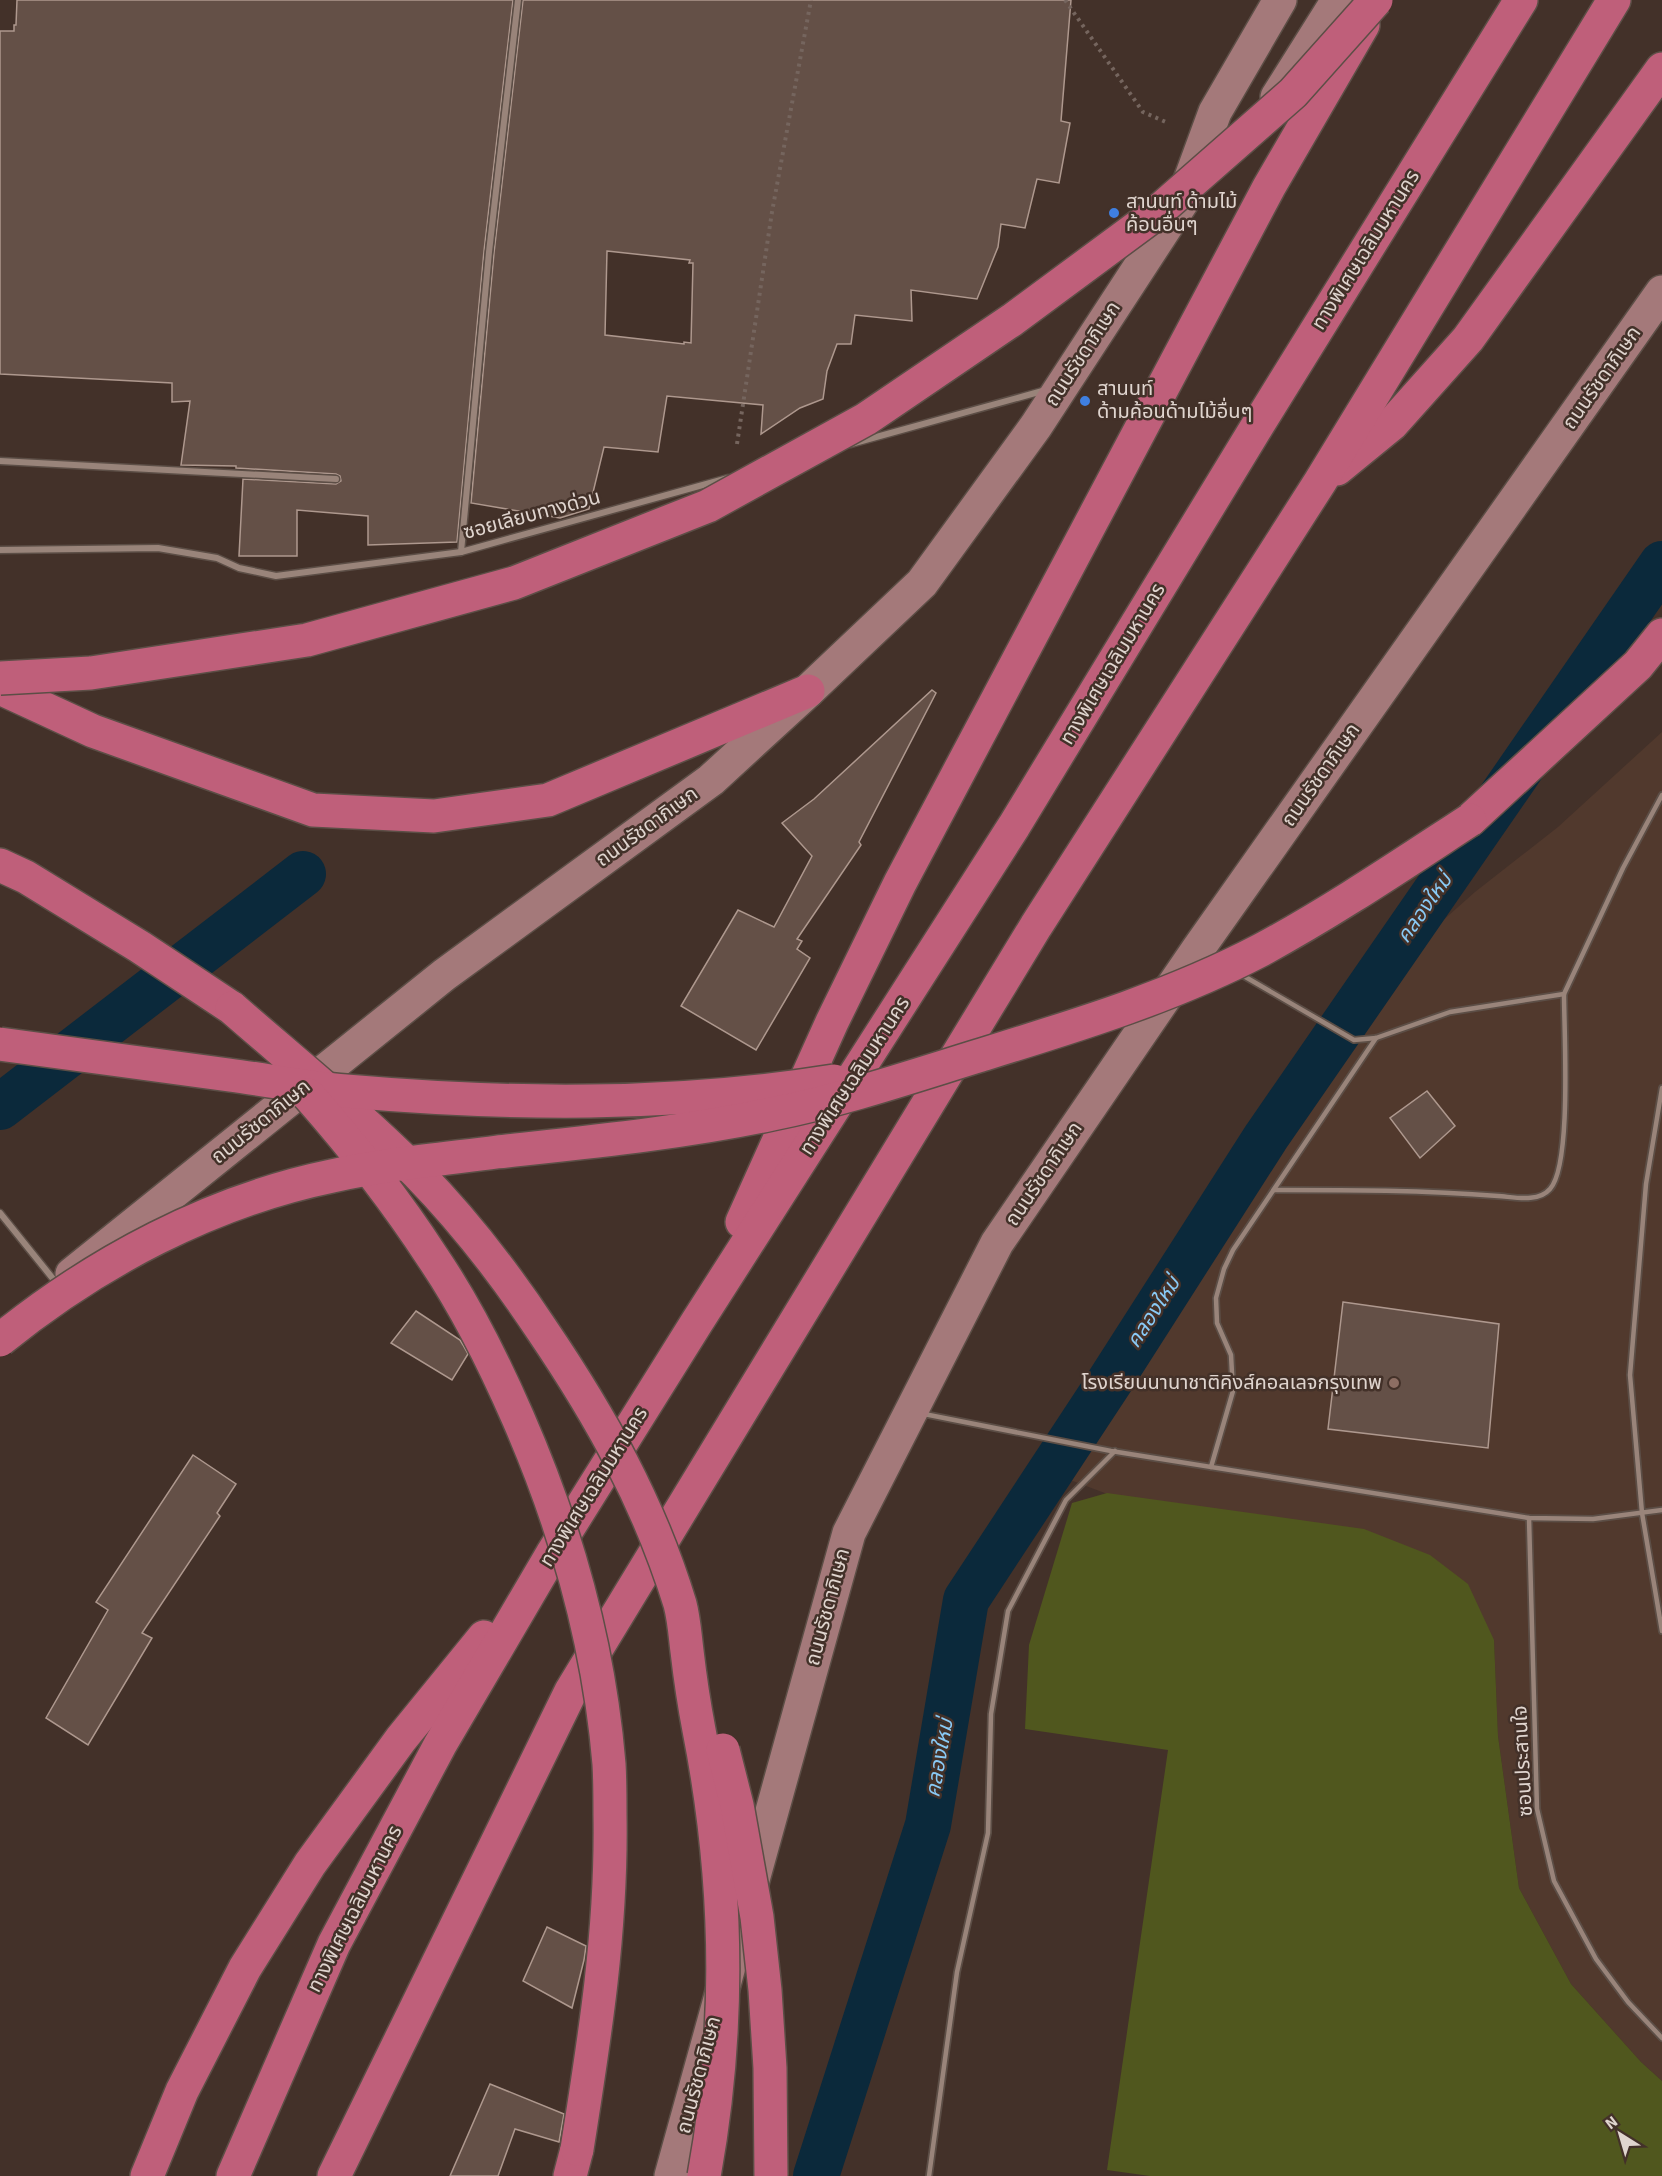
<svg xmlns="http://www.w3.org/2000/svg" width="1662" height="2176" viewBox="0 0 1662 2176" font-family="'Source Sans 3','Noto Sans Thai',sans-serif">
  <rect width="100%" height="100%" fill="#433129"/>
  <path fill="#51392d" d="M 1662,732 L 1662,2081 L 1641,2062 L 1571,1984 L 1519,1888 L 1498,1736 L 1494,1640 L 1065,1478 L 1374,1007 L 1421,940 L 1475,892 L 1558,827 Z"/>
  <path fill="#50571e" d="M 1107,1493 L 1364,1529 L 1430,1555 L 1468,1584 L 1494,1640 L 1498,1736 L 1519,1888 L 1571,1984 L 1641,2062 L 1662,2081 L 1662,2176 L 1150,2176 L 1107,2170 L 1168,1750 L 1025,1729 L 1029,1645 L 1072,1503 Z"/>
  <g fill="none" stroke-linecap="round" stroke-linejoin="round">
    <g stroke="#0b293b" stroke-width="46">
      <path d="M 0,1107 L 303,874"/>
      <path d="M 816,2176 L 928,1825 L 966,1600 L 1110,1381 L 1266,1137 L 1662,564"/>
    </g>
  </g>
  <g fill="#645047" stroke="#ae988e" stroke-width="1.5" fill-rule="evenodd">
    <path d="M 17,0 L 513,0 L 484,251 L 457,542 L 368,545 L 368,516 L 297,510 L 297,556 L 239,556 L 243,479 L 336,484 L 341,481 L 340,476 L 336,474 L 236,468 L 236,466 L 181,465 L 190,401 L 172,402 L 172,383 L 0,374 L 0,31 L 14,31 L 14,25 L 16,25 Z"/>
    <path d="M 523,0 L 1071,0 L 1061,121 L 1070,123 L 1059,183 L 1037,179 L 1025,228 L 1001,224 L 998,247 L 977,299 L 911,290 L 912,321 L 855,315 L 851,344 L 837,344 L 827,371 L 823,399 L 800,408 L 761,434 L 763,405 L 667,396 L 658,452 L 604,447 L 589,509 L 560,518 L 471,503 L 494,253 ZM 607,251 L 690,260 L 689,263 L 693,263 L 691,343 L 684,342 L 684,344 L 605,335 Z"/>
    <path d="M 932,690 L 936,693 L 859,842 L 861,845 L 797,939 L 802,941 L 797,949 L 810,958 L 756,1050 L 681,1006 L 738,910 L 774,927 L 812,856 L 782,823 L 814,799 Z"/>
    <path d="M 1427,1091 L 1455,1126 L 1420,1158 L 1390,1118 Z"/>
    <path d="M 1343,1302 L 1499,1324 L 1488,1448 L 1328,1429 Z"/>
    <path d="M 416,1311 L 460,1340 L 463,1345 L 468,1354 L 452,1380 L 391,1343 Z"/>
    <path d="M 193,1455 L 236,1484 L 217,1513 L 220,1516 L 142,1633 L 152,1638 L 88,1745 L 46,1718 L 108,1610 L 96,1602 Z"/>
    <path d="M 547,1927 L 586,1946 L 584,1960 L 572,2008 L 523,1981 Z"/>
    <path d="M 490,2084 L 564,2114 L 559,2142 L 515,2129 L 498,2176 L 450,2176 Z"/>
  </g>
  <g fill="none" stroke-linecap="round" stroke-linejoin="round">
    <defs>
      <g id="service">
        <path d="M 1242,975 L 1354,1040 L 1376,1038 L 1450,1012 L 1564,994 L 1623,868 L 1662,795"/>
        <path d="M 1662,1088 L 1646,1184 L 1630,1375 L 1642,1513 L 1662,1631"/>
        <path d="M 1274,1190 C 1349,1190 1423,1190 1498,1196 C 1514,1197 1538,1203 1550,1189 C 1572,1165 1564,1032 1564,994"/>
        <path d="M 924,1414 L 1111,1451 L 1529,1518 L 1593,1519 L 1662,1510"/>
        <path d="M 1211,1467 L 1233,1391 L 1231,1355 L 1217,1323 L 1216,1298 L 1224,1269 L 1233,1250 L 1376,1038"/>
        <path d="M 1529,1518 L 1537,1809 L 1554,1881 L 1596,1959 L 1628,2002 L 1662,2038"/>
        <path d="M 929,2176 L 957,1972 L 988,1833 L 991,1714 L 1008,1611 L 1066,1500 L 1115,1451"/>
      </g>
      <g id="minor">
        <path d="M 851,444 L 1046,390"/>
        <path d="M 0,461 L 336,479"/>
        <path d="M 0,550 L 158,548 L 217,558 L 239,568 L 276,576 L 461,552 L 728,478"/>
        <path d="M 461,552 L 489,252 L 518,0"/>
        <path d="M 0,1213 L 58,1285"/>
      </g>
      <g id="secondary">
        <path d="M 1277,97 L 1338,0"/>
        <path d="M 72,1274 L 444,975 L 711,780 L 808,691 L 922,583 L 1036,426 L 1182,202 L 1215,112 L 1280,0"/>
        <path d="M 671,2176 L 849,1533 L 997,1243 L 1198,949 L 1662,292"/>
      </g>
      <g id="motorway">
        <path d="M 1337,469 L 1392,424 L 1468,339 L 1662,69"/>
        <path d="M 0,688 L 93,731 L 313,810 L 434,816 L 548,800 L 808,691"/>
        <path d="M 1470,820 L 1638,665 L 1662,635"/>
        <path d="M 0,865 L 26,877 L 140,947 L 232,1008"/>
        <path d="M 742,1222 L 832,1022 L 900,883 L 1269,187 L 1363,25"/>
        <path d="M 147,2176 L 182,2091 L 245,1968 L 310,1864 L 401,1739 L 484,1637"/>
        <path d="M 233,2176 L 334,1944 L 440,1745 L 552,1554 L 697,1322 L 1014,826 L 1256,428 L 1521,0"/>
        <path d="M 334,2176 L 571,1691 L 1036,926 L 1320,482 L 1614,0"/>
        <path d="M 570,2176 L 577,2149"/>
      </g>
    </defs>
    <use href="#service" stroke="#5c4e46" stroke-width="8"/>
    <use href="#minor" stroke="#5c4e46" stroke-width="9"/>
    <use href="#secondary" stroke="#5c4e46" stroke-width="36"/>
    <use href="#motorway" stroke="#5c4e46" stroke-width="36"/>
    <g stroke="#75655e" stroke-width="4" stroke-dasharray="3 4.5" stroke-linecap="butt">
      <path d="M 1065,0 L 1143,112 L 1168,123"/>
      <path d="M 737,444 L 772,212 L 811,0"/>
    </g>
    <use href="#service" stroke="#99847a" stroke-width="4.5"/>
    <use href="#minor" stroke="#99847a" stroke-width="6"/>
    <use href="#secondary" stroke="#a4797a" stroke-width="33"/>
    <use href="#motorway" stroke="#bf5f7a" stroke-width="33"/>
    <defs>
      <g id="motorway-bridge">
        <path d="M 0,678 L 91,673 L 307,640 L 514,583 L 708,506 L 866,419 L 1012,320 L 1154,215 L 1293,93 L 1376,0"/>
        <path d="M 232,1008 C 294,1062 359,1115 417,1173 C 464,1221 505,1274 542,1330 C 601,1417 649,1503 680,1604 C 684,1619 685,1635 687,1651 C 690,1677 694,1704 699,1730 C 728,1877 731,2029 704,2176"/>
        <path d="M 0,1044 C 76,1054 153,1065 229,1075 C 268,1080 307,1088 346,1091 C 508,1105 672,1107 834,1081"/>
        <path d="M 308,1095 C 353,1146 396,1201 433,1258 C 467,1308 494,1363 518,1418 C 566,1528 599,1644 609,1764 C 610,1781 610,1798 610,1815 C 612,1929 595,2036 577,2149"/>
        <path d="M 0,1340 C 96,1262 211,1201 332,1176 C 386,1164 442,1159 497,1152 C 589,1142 682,1133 772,1114 C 842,1100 910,1077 978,1056 C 1075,1026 1171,997 1261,950 C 1333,911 1401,865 1470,820"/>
        <path d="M 723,1750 L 737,1805 L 757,1917 L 765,1990 L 770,2068 L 771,2176"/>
      </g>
    </defs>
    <use href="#motorway-bridge" stroke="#5c4e46" stroke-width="36" stroke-linecap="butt"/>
    <use href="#motorway-bridge" stroke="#bf5f7a" stroke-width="33"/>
  </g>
  <g fill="#3f7fe0" stroke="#433129" stroke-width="2">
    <circle cx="1114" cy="213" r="6"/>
    <circle cx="1085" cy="401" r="6"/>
  </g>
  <circle fill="#8d6e63" stroke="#433129" stroke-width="2" cx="1394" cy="1383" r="6"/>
  <g text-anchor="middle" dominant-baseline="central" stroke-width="5" stroke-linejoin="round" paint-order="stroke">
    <g font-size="20" fill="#e0d5cf" stroke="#433129" text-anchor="start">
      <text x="1126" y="202">สานนท์ ด้ามไม้<tspan x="1126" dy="23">ค้อนอื่นๆ</tspan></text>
      <text x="1097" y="389">สานนท์<tspan x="1097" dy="23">ด้ามค้อนด้ามไม้อื่นๆ</tspan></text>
      <text x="1382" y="1383" text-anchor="end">โรงเรียนนานาชาติคิงส์คอลเลจกรุงเทพ</text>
    </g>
    <g font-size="20" fill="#e0d5cf" stroke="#433129">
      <text transform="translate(1366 250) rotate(-58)">ทางพิเศษเฉลิมมหานคร</text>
      <text transform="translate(1083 354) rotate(-57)">ถนนรัชดาภิเษก</text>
      <text transform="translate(1602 378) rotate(-55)">ถนนรัชดาภิเษก</text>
      <text transform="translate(532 515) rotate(-15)">ซอยเลียบทางด่วน</text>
      <text transform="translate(1113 664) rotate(-59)">ทางพิเศษเฉลิมมหานคร</text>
      <text transform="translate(1321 775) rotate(-55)">ถนนรัชดาภิเษก</text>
      <text transform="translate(647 827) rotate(-36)">ถนนรัชดาภิเษก</text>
      <text transform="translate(855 1076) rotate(-57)">ทางพิเศษเฉลิมมหานคร</text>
      <text transform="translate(261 1122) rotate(-39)">ถนนรัชดาภิเษก</text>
      <text transform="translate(1044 1174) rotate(-56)">ถนนรัชดาภิเษก</text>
      <text transform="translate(594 1487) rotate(-58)">ทางพิเศษเฉลิมมหานคร</text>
      <text transform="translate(828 1607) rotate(-75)">ถนนรัชดาภิเษก</text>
      <text transform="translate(1523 1761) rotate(-93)">ซอนประสานใจ</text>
      <text transform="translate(355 1909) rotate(-63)">ทางพิเศษเฉลิมมหานคร</text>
      <text transform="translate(699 2075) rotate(-75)">ถนนรัชดาภิเษก</text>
    </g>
    <g font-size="21" font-style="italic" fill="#89caf6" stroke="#433129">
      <text transform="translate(1424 908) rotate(-55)">คลองใหม่</text>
      <text transform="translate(1153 1312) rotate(-57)">คลองใหม่</text>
      <text transform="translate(939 1758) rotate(-80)">คลองใหม่</text>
    </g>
  </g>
  <g transform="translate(1620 2134) rotate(323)" stroke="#433129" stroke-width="4.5" paint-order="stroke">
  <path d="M0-4.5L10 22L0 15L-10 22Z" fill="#e0d5cf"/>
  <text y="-9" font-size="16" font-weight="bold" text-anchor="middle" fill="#e0d5cf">N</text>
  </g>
</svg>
